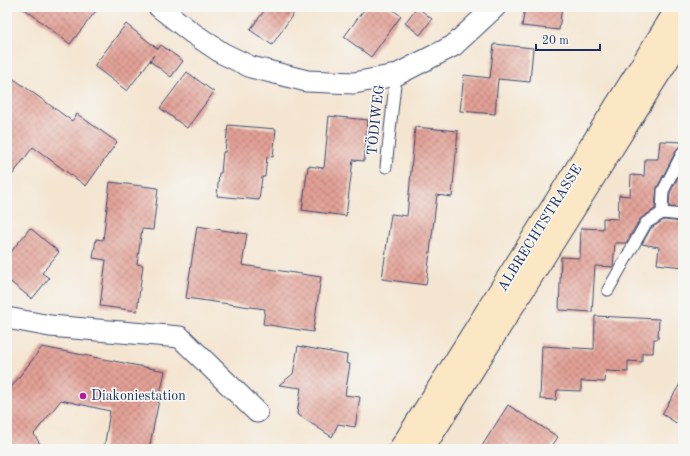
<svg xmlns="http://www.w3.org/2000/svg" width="690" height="456" viewBox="0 0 690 456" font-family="'Old Standard TT',serif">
  <defs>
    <pattern id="building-cross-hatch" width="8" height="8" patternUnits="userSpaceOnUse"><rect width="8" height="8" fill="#e3a196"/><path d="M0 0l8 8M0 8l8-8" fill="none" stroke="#b7847e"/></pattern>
  </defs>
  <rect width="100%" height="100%" fill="#f6f6f2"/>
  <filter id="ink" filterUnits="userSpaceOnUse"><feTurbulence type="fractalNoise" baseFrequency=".025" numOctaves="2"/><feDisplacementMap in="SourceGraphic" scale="8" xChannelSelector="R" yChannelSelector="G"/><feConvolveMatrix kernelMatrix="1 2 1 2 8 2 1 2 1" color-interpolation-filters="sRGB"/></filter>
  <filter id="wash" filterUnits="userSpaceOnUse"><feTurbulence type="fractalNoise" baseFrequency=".012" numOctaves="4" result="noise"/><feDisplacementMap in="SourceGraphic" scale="16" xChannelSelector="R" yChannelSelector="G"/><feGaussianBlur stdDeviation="0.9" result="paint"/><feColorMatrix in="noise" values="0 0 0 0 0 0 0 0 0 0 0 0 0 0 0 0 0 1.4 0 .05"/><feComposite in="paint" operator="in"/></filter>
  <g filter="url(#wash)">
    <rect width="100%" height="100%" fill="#f4e5d1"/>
    <g id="blocks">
      <g fill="url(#building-cross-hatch)">
        <path d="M 22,7 L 99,7 L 70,44 Z"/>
        <path d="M 267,7 L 298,7 L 272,45 L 250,30 Z"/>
        <path d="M 366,7 L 389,7 L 401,16 L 371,57 L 344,37 Z"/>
        <path d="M 417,7 L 432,19 L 420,35 L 405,23 Z"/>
        <path d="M 525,7 L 562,7 L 559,30 L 522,26 Z"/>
        <path d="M 126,24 L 158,49 L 161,45 L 183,61 L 171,77 L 150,61 L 154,55 L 127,91 L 94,66 Z"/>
        <path d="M 494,44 L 533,48 L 530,82 L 498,79 L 495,114 L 460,111 L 464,75 L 490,78 Z"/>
        <path d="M 187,72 L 214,92 L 187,128 L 160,108 Z"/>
        <path d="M 7,74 L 72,121 L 77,114 L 117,142 L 86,186 L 33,147 L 7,182 Z"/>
        <path d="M 329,116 L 368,120 L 364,161 L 353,160 L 346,216 L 302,210 L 308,166 L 324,168 Z"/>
        <path d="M 228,125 L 276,129 L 273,157 L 267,156 L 265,177 L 262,177 L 259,200 L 217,196 L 219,173 L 221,173 L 223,152 L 225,152 Z"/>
        <path d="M 415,127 L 458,131 L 452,197 L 437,195 L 426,285 L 382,279 L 391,214 L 407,216 Z"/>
        <path d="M 660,141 L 683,142 L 683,145 L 680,146 L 677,149 L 657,188 L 655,209 L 640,219 L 626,243 L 615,243 L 613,267 L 595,266 L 592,312 L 559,310 L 561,257 L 580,258 L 581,228 L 603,229 L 603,218 L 618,219 L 619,195 L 630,196 L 631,175 L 644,176 L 645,159 L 658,159 Z"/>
        <path d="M 683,167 L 683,208 L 669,207 L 670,193 Z"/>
        <path d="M 110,182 L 158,188 L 153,230 L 142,229 L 137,264 L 143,265 L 137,311 L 100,306 L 106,260 L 93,258 L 96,239 L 103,240 Z"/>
        <path d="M 664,220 L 683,222 L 683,267 L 657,264 L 659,247 L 642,244 L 651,228 Z"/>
        <path d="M 197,226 L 247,234 L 242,265 L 321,277 L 313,332 L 263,324 L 265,309 L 186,298 Z"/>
        <path d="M 30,228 L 59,252 L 42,273 L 49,278 L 32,299 L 7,279 L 7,257 Z"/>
        <path d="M 595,316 L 659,319 L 658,339 L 654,339 L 653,353 L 642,353 L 642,362 L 628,361 L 628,372 L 606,371 L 605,382 L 581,381 L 581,391 L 557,390 L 556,400 L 540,399 L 542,346 L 594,349 Z"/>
        <path d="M 298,346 L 347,355 L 346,363 L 350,364 L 345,395 L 360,397 L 355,427 L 338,424 L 332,437 L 297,414 L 301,388 L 279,385 L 293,374 Z"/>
        <path d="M 42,347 L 165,371 L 149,449 L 104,449 L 110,411 L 61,400 L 34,434 L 43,449 L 7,449 L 7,393 Z"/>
        <path d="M 683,379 L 683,427 L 662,414 Z"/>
        <path d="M 508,405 L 558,437 L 550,449 L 480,449 Z"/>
      </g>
    </g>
  </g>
  <g filter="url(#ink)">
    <use href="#blocks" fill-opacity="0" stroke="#3c4a6f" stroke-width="1"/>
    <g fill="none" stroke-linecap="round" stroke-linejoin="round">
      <defs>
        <g id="lane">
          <path d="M 683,152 L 663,191 L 662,213 L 683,215"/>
          <path d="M 386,167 L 396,75"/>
          <path d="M 608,290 L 646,223 L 662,213"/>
        </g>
        <g id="street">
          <path d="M 159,7 L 191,32 L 222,53 L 251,67 L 307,81 L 354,83 L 396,75 L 453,46 L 495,7"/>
          <path d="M 7,318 L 50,326 L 180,337 L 257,412"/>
        </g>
        <g id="secondary">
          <path d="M 400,449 L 678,7"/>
          <path d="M 423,449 L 683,36"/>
        </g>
      </defs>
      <use href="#lane" stroke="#3c4a6f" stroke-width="13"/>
      <use href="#street" stroke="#3c4a6f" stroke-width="23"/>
      <use href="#secondary" stroke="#3c4a6f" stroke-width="24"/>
      <use href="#lane" stroke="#fff" stroke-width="11"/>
      <use href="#street" stroke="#fff" stroke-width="21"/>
      <use href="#secondary" stroke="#fbe7c3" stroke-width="22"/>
    </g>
  </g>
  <circle fill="#b5179e" stroke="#f6f6f2" stroke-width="1.5" cx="83" cy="396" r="4"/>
  <g text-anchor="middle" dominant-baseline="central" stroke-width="3.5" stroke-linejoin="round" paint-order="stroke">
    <g font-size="14" fill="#1b2f5e" stroke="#f6f6f2">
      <text transform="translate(376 120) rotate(-84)">TÖDIWEG</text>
      <text transform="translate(540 228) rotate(-58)">ALBRECHTSTRASSE</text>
    </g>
    <g font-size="14" fill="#1b2f5e" stroke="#f6f6f2" text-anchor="start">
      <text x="91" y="396">Diakoniestation</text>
    </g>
  </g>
  <rect width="690" height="456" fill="none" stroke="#f6f6f2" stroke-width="24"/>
  <path d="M536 44v6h64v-6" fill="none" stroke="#1b2f5e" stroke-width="2"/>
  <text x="542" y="44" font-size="12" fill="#1b2f5e" stroke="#f6f6f2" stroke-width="3" paint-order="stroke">20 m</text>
</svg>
